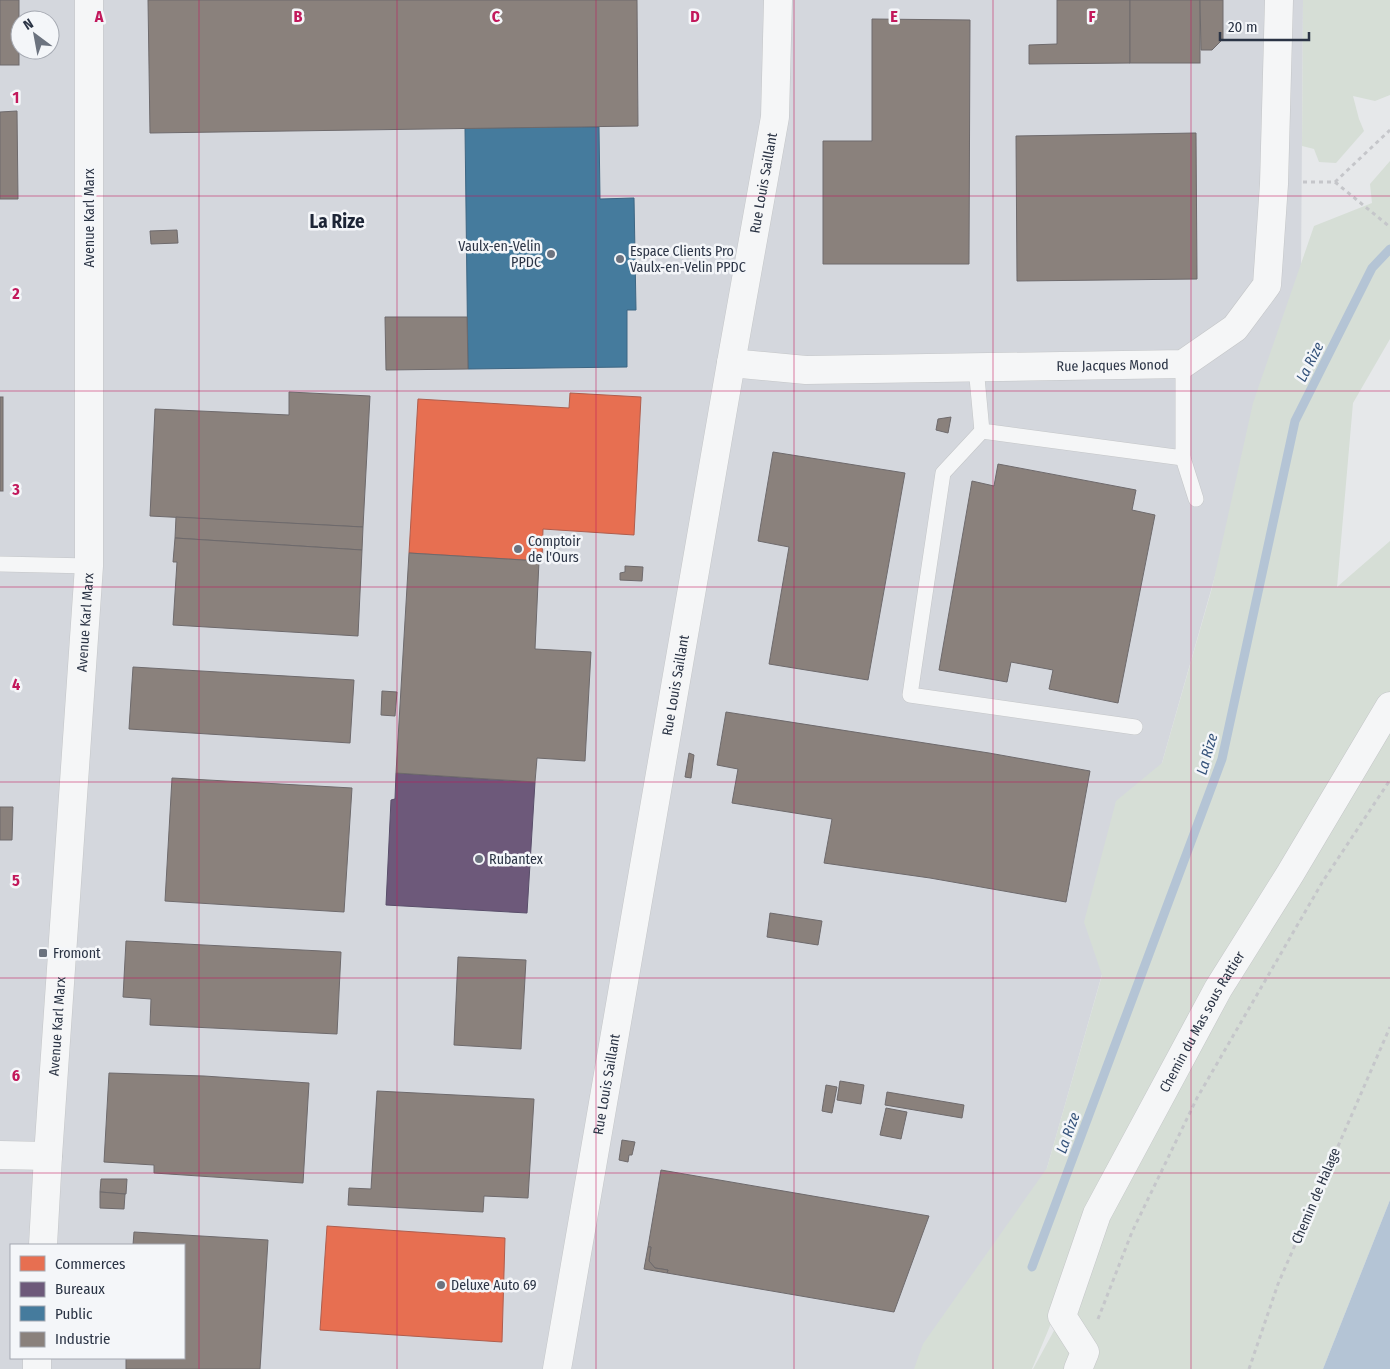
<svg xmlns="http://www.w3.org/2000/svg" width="1390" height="1369" viewBox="0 0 1390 1369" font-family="'Fira Sans Condensed',sans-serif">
  <rect width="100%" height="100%" fill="#e6e8ea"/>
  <path fill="#d4d7dd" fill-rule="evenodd" d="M 0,0 L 1303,0 L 1301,273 L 990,1369 L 0,1369 ZM 20,20 L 50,20 L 50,50 L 20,50 ZM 11,1245 L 184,1245 L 184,1358 L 11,1358 Z"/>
  <g fill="#d6ded6">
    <path d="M 1303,0 L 1390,0 L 1390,95 L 1375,101 L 1353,96 L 1359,119 L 1364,131 L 1336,163 L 1319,162 L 1314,149 L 1302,146 Z"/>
    <path d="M 1390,161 L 1390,339 L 1353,403 L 1337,587 L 1390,541 L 1390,1200 L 1323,1369 L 1033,1369 L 1062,1316 L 1093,1223 L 1032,1369 L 914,1369 L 923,1344 L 1047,1168 L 1102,975 L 1084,922 L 1116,801 L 1162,763 L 1212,588 L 1253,403 L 1314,226 L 1372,203 L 1370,184 Z"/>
  </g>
  <path fill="#b4c4d5" d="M 1390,1200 L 1390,1369 L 1323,1369 Z"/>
  <g fill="#e76f51" stroke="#af5d4d">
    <path d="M 570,393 L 641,397 L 634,535 L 543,529 L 542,561 L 409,553 L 418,399 L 569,408 Z"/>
    <path d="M 327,1226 L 505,1238 L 502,1342 L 320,1330 Z"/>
  </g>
  <path fill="#6d597a" stroke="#594e6a" d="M 396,773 L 535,782 L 527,913 L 386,905 L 391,800 L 395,799 Z"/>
  <path fill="#457b9d" stroke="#3d6683" d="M 599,127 L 600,199 L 634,198 L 636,310 L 627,310 L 627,367 L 468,369 L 465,128 Z"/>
  <g fill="#8a817c" stroke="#6e6a6c">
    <rect x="0" y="0" width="19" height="65"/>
    <path d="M 148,0 L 637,0 L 638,126 L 150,133 Z"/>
    <path d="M 1057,0 L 1130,0 L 1130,63 L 1029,64 L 1029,45 L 1057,44 Z"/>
    <rect x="1130" y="0" width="70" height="63"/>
    <path d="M 1200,0 L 1223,0 L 1223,39 L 1212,50 L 1201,50 Z"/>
    <path d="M 872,19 L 970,20 L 969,264 L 823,264 L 823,141 L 872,141 Z"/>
    <path d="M 17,111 L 18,199 L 0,199 L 0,112 Z"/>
    <path d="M 1196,133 L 1197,279 L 1017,281 L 1016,136 Z"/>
    <path d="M 177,230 L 178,243 L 151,244 L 150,231 Z"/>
    <path d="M 385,317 L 467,317 L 468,369 L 386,370 Z"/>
    <path d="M 289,392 L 370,396 L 363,527 L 150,516 L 155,409 L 289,415 Z"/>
    <rect x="0" y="397" width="3" height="94"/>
    <path d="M 951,417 L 948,433 L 936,430 L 938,419 Z"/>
    <path d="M 773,452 L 905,473 L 868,680 L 769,664 L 789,547 L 758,541 Z"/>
    <path d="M 998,464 L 1136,490 L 1132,510 L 1155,515 L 1118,703 L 1049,689 L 1053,670 L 1011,662 L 1007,682 L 939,670 L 972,481 L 994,486 Z"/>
    <path d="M 176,517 L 363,527 L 362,550 L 175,538 Z"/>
    <path d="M 175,538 L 362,550 L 358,636 L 173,625 L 177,562 L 173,562 Z"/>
    <path d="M 409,553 L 539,561 L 535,649 L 591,652 L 585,761 L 537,758 L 535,782 L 396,773 Z"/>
    <path d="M 625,566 L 643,567 L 642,581 L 620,580 L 620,573 L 625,572 Z"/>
    <path d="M 133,667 L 354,680 L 350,743 L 129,729 Z"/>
    <path d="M 382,691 L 397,692 L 395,716 L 381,715 Z"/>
    <path d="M 726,712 L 989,753 L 1090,771 L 1066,902 L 930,878 L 824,863 L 832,819 L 732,803 L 738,769 L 717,765 Z"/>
    <path d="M 689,753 L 694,755 L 691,778 L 685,777 Z"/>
    <path d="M 172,778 L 352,788 L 344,912 L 165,901 Z"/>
    <path d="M 0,807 L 13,807 L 12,840 L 0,840 Z"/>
    <path d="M 770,913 L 822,921 L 818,945 L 767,937 Z"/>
    <path d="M 126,941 L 341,952 L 337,1034 L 150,1025 L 151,999 L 123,997 Z"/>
    <path d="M 458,957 L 526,960 L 521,1049 L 454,1045 Z"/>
    <path d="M 109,1073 L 204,1076 L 309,1083 L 303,1183 L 154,1173 L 154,1165 L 104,1162 Z"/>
    <path d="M 840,1081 L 864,1085 L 861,1104 L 837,1100 Z"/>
    <path d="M 826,1085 L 837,1087 L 832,1113 L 822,1111 Z"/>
    <path d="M 377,1091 L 534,1099 L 528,1198 L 484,1196 L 483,1212 L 348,1205 L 349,1188 L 371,1189 Z"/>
    <path d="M 887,1092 L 964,1105 L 962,1118 L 885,1105 Z"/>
    <path d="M 886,1108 L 907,1112 L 901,1139 L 880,1135 Z"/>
    <path d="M 622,1140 L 635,1142 L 632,1155 L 629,1155 L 628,1162 L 619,1160 Z"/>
    <path d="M 661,1170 L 929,1216 L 894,1312 L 667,1273 L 668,1270 L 655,1268 L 649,1261 L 651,1247 L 648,1247 Z"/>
    <path d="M 101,1179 L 127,1179 L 126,1194 L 100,1192 Z"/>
    <path d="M 100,1192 L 125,1194 L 124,1209 L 100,1208 Z"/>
    <path d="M 134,1232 L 268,1240 L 260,1369 L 126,1369 L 126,1358 L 184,1358 L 184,1245 L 133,1245 Z"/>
    <path d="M 648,1247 L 651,1247 L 649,1261 L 655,1268 L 668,1270 L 667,1273 L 644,1269 Z"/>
  </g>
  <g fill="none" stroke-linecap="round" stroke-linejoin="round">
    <path stroke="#b4c4d5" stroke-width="9" d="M 1032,1267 L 1222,759 L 1295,421 L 1372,268 L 1390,249"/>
    <defs>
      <g id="lane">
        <path d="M 976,367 L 982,431 L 1183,458 L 1183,364"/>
        <path d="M 982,431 L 943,473 L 910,695 L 1135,727"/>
        <path d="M 1183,458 L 1196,499"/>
        <path d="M 0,564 L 89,566"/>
      </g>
      <g id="street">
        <path id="s1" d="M 731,363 L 806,370 L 1183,364 L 1235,328 L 1267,285 L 1274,184 L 1279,0"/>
        <path d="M 0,1155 L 48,1156"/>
        <path id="s2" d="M 43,1245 L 48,1156 L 89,566 L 89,0"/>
        <path d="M 37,1369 L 37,1358"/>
        <path id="s3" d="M 557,1369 L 731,363 L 775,117 L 778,0"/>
        <path id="s4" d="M 1078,1369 L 1085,1352 L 1062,1316 L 1097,1214 L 1218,989 L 1290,874 L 1390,706"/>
      </g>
    </defs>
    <use href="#lane" stroke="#c4c6c8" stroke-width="16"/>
    <use href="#street" stroke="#c4c6c8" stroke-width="29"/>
    <g stroke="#c5c6ca" stroke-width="3" stroke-dasharray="4 4" stroke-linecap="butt">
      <path d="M 1303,182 L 1335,182"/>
      <path d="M 1335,182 L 1390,130"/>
      <path d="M 1335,182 L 1390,227"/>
      <path d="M 1098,1319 L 1132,1232 L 1197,1098 L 1323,881 L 1390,780"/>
      <path d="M 1249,1369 L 1278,1284 L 1390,1027"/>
    </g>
    <use href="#lane" stroke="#f5f6f7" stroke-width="15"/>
    <use href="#street" stroke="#f5f6f7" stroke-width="28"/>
  </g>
  <path fill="none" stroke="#c2185b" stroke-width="1" stroke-opacity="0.55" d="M 199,0 L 199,1369M 397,0 L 397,1369M 596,0 L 596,1369M 794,0 L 794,1369M 993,0 L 993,1369M 1191,0 L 1191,1369M 0,196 L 1390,196M 0,391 L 1390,391M 0,587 L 1390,587M 0,782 L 1390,782M 0,978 L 1390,978M 0,1173 L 1390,1173"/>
  <g fill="#6c737f" stroke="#f4f6f9" stroke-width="2">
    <circle cx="551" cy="254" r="5"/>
    <circle cx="620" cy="259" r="5"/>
    <circle cx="518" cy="549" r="5"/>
    <circle cx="479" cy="859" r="5"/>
    <rect x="38" y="948" width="10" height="10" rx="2.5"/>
    <circle cx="441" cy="1285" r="5"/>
  </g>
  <g text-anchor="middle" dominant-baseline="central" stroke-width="5" stroke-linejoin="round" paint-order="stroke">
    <g font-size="14" fill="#2b3445" stroke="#f4f6f9">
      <text stroke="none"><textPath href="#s3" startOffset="1204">Rue Louis Saillant</textPath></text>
      <text transform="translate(89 218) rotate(-90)">Avenue Karl Marx</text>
      <text stroke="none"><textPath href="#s1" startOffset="382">Rue Jacques Monod</textPath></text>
      <text stroke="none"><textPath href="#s2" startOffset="624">Avenue Karl Marx</textPath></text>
      <text stroke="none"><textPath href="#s3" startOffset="694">Rue Louis Saillant</textPath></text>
      <text stroke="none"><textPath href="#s4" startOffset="388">Chemin du Mas sous Rattier</textPath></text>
      <text stroke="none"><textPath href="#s2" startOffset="219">Avenue Karl Marx</textPath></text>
      <text stroke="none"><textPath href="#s3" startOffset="289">Rue Louis Saillant</textPath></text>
      <text transform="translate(1316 1196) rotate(-67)">Chemin de Halage</text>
    </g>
    <g font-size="14" fill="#2b3445" stroke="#f4f6f9" text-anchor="start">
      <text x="541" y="246" text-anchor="end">Vaulx-en-Velin<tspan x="541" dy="16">PPDC</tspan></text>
      <text x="630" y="251">Espace Clients Pro<tspan x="630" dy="16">Vaulx-en-Velin PPDC</tspan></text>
      <text x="528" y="541">Comptoir<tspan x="528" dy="16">de l'Ours</tspan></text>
      <text x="489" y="859">Rubantex</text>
      <text x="53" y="953">Fromont</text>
      <text x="451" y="1285">Deluxe Auto 69</text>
    </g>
    <g font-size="15" font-style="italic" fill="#34527a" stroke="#f4f6f9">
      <text transform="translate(1310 362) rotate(-63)">La Rize</text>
      <text transform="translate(1207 754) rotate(-74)">La Rize</text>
      <text transform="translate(1068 1133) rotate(-70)">La Rize</text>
    </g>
    <g font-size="19" font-weight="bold" fill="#1d2536" stroke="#f4f6f9">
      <text x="337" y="221">La Rize</text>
    </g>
  </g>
  <g font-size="16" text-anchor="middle" font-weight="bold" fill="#c2185b" stroke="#f4f6f9" stroke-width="5" stroke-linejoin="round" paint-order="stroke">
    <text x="99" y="22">A</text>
    <text x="298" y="22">B</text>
    <text x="496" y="22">C</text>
    <text x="695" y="22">D</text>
    <text x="894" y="22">E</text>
    <text x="1092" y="22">F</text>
    <text x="16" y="103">1</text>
    <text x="16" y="299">2</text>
    <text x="16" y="495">3</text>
    <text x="16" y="690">4</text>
    <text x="16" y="886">5</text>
    <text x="16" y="1081">6</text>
  </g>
  <rect x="10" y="1244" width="175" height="115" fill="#f4f6f9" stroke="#a4a8b1"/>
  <rect x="20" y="1256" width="25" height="15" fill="#e76f51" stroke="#a4a8b1"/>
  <text x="55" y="1269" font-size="15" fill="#2b3445">Commerces</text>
  <rect x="20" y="1282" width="25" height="15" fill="#6d597a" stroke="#a4a8b1"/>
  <text x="55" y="1294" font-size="15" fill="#2b3445">Bureaux</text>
  <rect x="20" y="1306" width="25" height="15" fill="#457b9d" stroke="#a4a8b1"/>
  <text x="55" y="1319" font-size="15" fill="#2b3445">Public</text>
  <rect x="20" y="1332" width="25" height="15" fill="#8a817c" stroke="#a4a8b1"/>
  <text x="55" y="1344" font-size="15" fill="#2b3445">Industrie</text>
  <g transform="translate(35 35) rotate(328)"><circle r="24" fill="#f4f6f9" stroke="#a4a8b1"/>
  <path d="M0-4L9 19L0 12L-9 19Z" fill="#6c737f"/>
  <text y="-8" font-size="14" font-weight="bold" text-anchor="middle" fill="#2b3445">N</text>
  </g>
  <path d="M1220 32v8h89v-8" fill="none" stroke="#2b3445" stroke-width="2.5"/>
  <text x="1228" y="32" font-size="15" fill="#2b3445" stroke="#f4f6f9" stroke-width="4" paint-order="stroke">20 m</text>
</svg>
